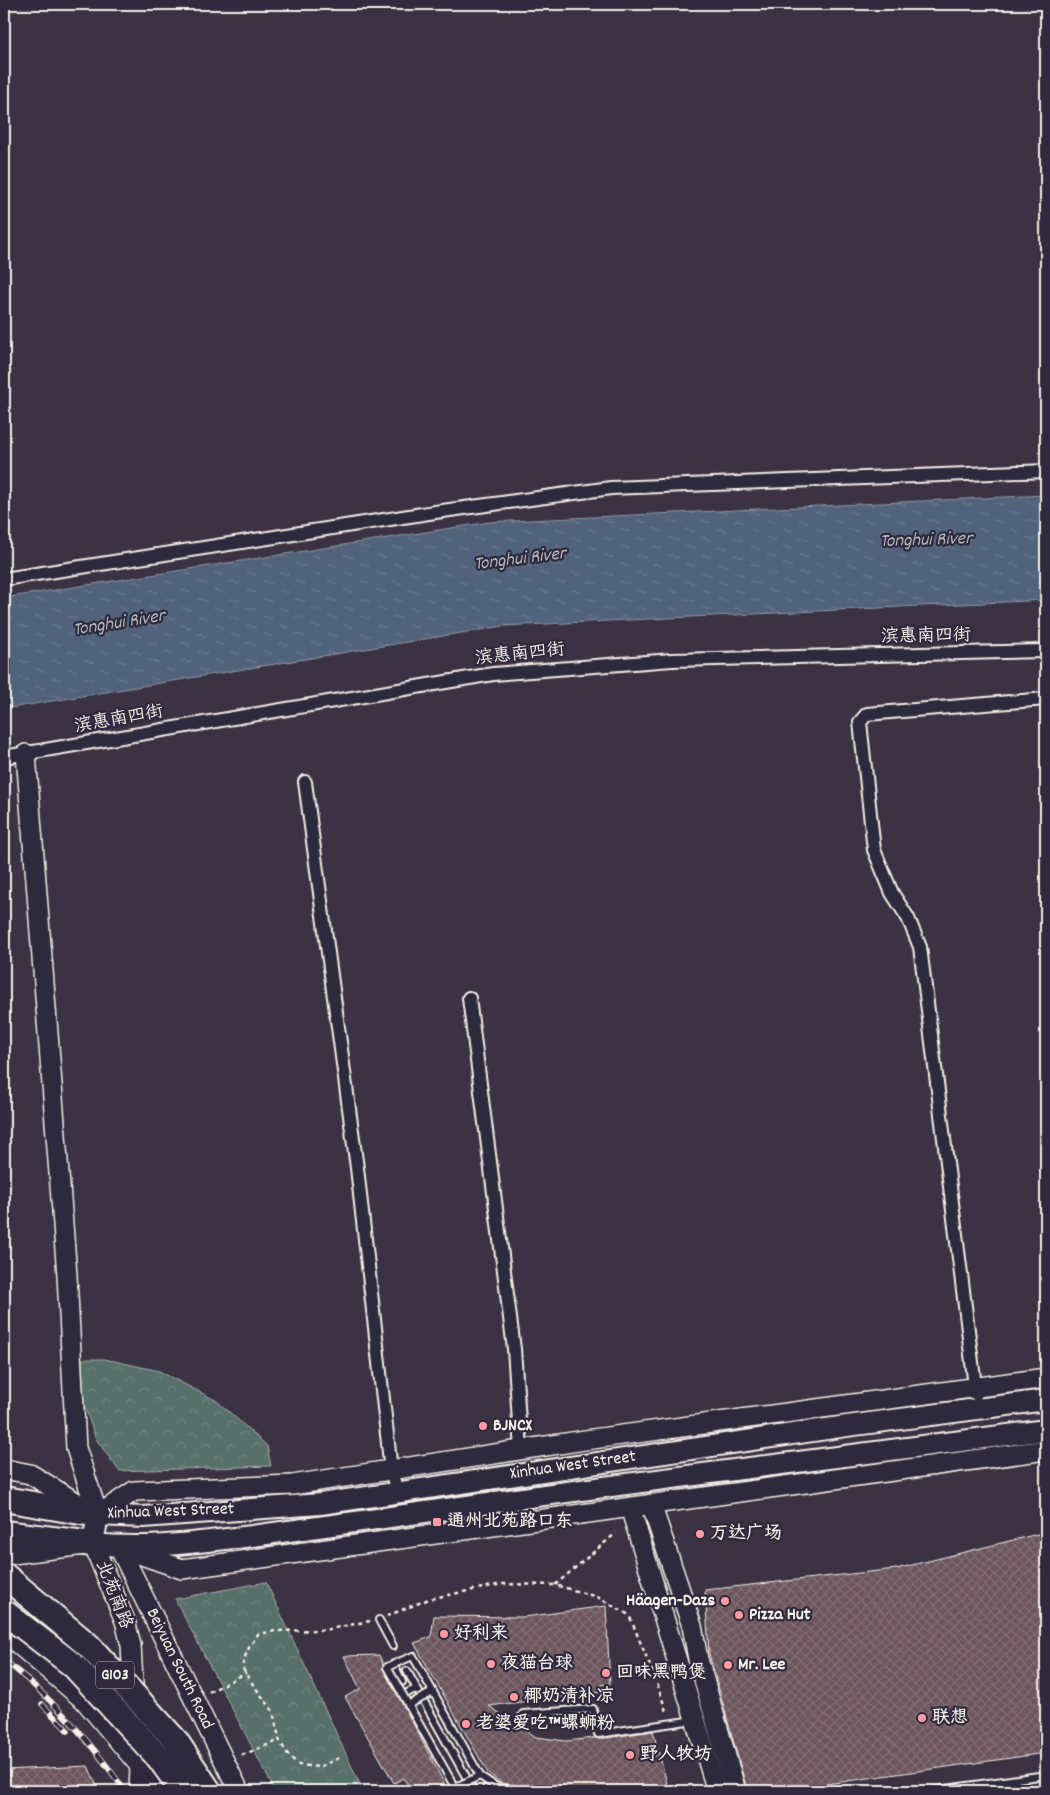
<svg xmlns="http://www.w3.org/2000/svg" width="1050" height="1795" viewBox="0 0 1050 1795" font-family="Dekko,'LXGW WenKai TC',sans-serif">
  <defs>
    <pattern id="forest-crowns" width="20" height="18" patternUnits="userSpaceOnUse" patternTransform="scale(1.25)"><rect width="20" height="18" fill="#596f6a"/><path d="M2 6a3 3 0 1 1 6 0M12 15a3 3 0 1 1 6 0" fill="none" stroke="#71847f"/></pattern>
    <pattern id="water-ripples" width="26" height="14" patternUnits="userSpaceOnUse" patternTransform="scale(1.25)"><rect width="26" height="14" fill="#51627b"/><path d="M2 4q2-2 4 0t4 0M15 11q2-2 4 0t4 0" fill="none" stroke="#6b798e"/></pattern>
    <pattern id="building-cross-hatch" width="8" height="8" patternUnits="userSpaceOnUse" patternTransform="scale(1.25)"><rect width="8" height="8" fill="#6c555d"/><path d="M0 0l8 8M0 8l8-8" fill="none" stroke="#826e74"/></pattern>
  </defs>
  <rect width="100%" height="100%" fill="#3b3343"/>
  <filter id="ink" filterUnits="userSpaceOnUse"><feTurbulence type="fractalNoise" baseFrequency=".02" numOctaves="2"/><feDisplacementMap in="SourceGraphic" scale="10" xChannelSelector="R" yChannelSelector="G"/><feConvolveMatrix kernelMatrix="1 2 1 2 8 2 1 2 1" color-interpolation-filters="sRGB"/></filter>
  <g filter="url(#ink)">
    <g fill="url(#forest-crowns)" stroke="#a6b0a9">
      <path d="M 82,1359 L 105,1359 L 159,1371 L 217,1401 L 267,1446 L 271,1466 L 119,1471 L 96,1439 L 83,1402 Z"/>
      <path d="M 266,1582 L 363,1791 L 275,1791 L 175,1599 Z"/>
    </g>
    <path fill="url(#water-ripples)" stroke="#929ba7" d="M 1046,495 L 1046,600 L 503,626 L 4,709 L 4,598 L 490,522 Z"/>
    <g fill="url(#building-cross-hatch)" stroke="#f4f1e8">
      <path d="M 1046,1532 L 1046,1753 L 791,1789 L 746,1786 L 709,1654 L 705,1590 L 896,1569 Z"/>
      <path d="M 606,1606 L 610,1684 L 601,1685 L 602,1692 L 489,1706 L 536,1737 L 566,1741 L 595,1738 L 599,1739 L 653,1731 L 669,1791 L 525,1791 L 521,1786 L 501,1783 L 488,1773 L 414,1643 L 431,1637 L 434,1616 L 524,1617 Z"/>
      <path d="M 379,1655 L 383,1664 L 383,1669 L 415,1727 L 448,1791 L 411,1791 L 404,1778 L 394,1783 L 345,1697 L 360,1689 L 344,1656 Z"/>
      <path d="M 88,1766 L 99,1791 L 4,1791 L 4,1770 Z"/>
    </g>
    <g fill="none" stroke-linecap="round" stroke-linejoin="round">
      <defs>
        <g id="lane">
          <path d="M 379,1620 L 393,1646"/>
          <path d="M 394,1664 L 402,1682"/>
          <path d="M 407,1671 L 474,1791"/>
          <path d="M 407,1693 L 416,1689"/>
          <path d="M 520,1720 L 523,1714 L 593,1709 L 598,1734 L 694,1720"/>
          <path d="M 485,1791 L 487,1787"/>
          <path d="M 931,1791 L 1046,1775"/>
        </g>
        <g id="street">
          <path d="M 4,579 L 435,512 L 611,488 L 1046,471"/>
          <path d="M 4,757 L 493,674 L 672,660 L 1046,651"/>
          <path d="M 305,782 L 357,1168 L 391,1470 L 397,1492"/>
          <path d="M 469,998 L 514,1349 L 521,1450"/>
          <path d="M 976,1394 L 920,947 L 908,918 L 892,893 L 874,850 L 860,722 L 867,714 L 1046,699"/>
        </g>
        <g id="secondary">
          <path d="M 26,754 L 67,1275 L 76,1448 L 98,1515"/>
          <path d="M 4,1469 L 30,1474 L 92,1512"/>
          <path d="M 651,1504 L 692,1626 L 698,1659 L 736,1791"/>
          <path d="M 630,1507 L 717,1791"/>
          <path d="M 98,1515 L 134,1491 L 292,1485 L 585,1440 L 1046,1378"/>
          <path d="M 119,1547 L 239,1791"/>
          <path d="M 125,1549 L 182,1569 L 1046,1450"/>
          <path d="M 4,1555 L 93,1544 L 125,1621 L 131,1645 L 134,1700"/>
          <path d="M 4,1632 L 85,1701 L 140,1766 L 158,1791"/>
          <path d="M 136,1728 L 140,1766 L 139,1791"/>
        </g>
        <g id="primary">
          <path d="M 98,1515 L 93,1544 C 147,1550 199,1542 252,1536 C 328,1526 405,1515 481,1504 C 669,1477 858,1455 1046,1430"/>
          <path d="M 98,1515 L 143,1517 L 320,1504 L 847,1426 L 1046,1400"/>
        </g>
        <g id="highway">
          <path d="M 4,1499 L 98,1515"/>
          <path d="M 4,1533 L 93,1544"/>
        </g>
      </defs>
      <use href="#lane" stroke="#f4f1e8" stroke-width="10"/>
      <use href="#street" stroke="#f4f1e8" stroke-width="16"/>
      <use href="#secondary" stroke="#f4f1e8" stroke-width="22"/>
      <use href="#primary" stroke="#f4f1e8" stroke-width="24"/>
      <use href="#highway" stroke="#f4f1e8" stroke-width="28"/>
      <g stroke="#f4f1e8" stroke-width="2.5" stroke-dasharray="4 4" stroke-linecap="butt">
        <path d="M 555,1585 L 616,1533"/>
        <path d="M 387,1616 L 429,1599 L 502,1584 L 555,1585 L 597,1597 L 629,1615 L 656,1680 L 667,1714"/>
        <path d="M 209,1692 L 246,1673"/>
        <path d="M 242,1755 L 280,1740"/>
        <path d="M 339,1758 L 319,1767 L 299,1765 L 289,1756 L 280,1742 L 273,1711 L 249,1679 L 242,1667 L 247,1651 L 258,1634 L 275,1631 L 324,1630 L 370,1621"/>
      </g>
      <use href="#lane" stroke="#2f2a3d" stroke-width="6"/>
      <use href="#street" stroke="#2f2a3d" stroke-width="12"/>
      <use href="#secondary" stroke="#2f2a3d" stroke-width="19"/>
      <use href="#primary" stroke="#2f2a3d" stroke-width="20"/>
      <use href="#highway" stroke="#2f2a3d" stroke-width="24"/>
      <defs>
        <g id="rail">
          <path d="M 4,1660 C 51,1697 91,1742 125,1791"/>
          <path d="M 42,1704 L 68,1731"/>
        </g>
      </defs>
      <use href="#rail" stroke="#f4f1e8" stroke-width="5.5"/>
      <use href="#rail" stroke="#2f2a3d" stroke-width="4" stroke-dasharray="11" stroke-linecap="butt"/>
      <defs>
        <g id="lane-bridge">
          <path d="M 408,1705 L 433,1692"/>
          <path d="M 453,1788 L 480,1776"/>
          <path d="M 457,1791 L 387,1667 L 413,1656 L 480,1776 L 498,1788 L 520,1791"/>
        </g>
        <g id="highway-bridge">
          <path d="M 4,1575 L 89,1646 L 176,1741 L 209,1791"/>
          <path d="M 4,1612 L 74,1666 L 159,1758 L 183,1791"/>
        </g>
      </defs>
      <use href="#lane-bridge" stroke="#f4f1e8" stroke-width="10" stroke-linecap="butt"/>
      <use href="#highway-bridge" stroke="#f4f1e8" stroke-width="28" stroke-linecap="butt"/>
      <use href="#lane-bridge" stroke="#2f2a3d" stroke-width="6"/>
      <use href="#highway-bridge" stroke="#2f2a3d" stroke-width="24"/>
    </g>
  </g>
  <g fill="#ff9aa2" stroke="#2f2a3d" stroke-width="2">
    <circle cx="483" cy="1426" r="5"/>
    <rect x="432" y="1517" width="10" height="10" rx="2.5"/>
    <circle cx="700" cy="1534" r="5"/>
    <circle cx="725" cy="1601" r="5"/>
    <circle cx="739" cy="1615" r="5"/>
    <circle cx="444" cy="1634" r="5"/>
    <circle cx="491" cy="1664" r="5"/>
    <circle cx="728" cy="1665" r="5"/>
    <circle cx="606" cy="1673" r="5"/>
    <circle cx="514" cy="1697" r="5"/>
    <circle cx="922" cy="1718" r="5"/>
    <circle cx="466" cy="1724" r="5"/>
    <circle cx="630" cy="1755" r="5"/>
  </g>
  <g text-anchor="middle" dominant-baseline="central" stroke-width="4.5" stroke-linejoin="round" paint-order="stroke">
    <rect fill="#2f2a3d" stroke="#b9b5b5" stroke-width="1" x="96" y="1661.5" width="38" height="27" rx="4"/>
    <g font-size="16" font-weight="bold" fill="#f4f1e8">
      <text x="115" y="1675">G103</text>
    </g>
    <g font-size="18" fill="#f4f1e8" stroke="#2f2a3d">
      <text transform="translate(926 637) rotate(-1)">滨惠南四街</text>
      <text transform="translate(520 655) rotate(-6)">滨惠南四街</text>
      <text transform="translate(119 720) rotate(-10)">滨惠南四街</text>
      <text transform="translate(573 1466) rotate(-8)">Xinhua West Street</text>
      <text transform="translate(171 1512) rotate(-2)">Xinhua West Street</text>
      <text transform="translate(113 1595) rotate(69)">北苑南路</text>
      <text transform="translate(179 1669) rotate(64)">Beiyuan South Road</text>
    </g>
    <g font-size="18" font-weight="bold" fill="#f4f1e8" stroke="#2f2a3d" text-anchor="start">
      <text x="493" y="1426">BJNCX</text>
      <text x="447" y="1522">通州北苑路口东</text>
      <text x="710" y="1534">万达广场</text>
      <text x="715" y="1601" text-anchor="end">Häagen-Dazs</text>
      <text x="749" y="1615">Pizza Hut</text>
      <text x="454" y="1634">好利来</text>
      <text x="501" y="1664">夜猫台球</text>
      <text x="738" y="1665">Mr. Lee</text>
      <text x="616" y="1673">回味黑鸭煲</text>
      <text x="524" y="1697">椰奶清补凉</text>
      <text x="932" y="1718">联想</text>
      <text x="476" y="1724">老婆爱吃™螺蛳粉</text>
      <text x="640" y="1755">野人牧坊</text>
    </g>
    <g font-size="19" font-style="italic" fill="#b3b8bc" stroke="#2f2a3d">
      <text transform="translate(926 541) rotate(-2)">Tonghui River</text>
      <text transform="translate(520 560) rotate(-7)">Tonghui River</text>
      <text transform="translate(119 624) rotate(-9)">Tonghui River</text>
    </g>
  </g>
  <rect width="1050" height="1795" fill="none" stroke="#2f2a3d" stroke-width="20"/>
  <rect x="10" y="10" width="1030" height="1775" fill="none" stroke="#f4f1e8" stroke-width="2" filter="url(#ink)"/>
</svg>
